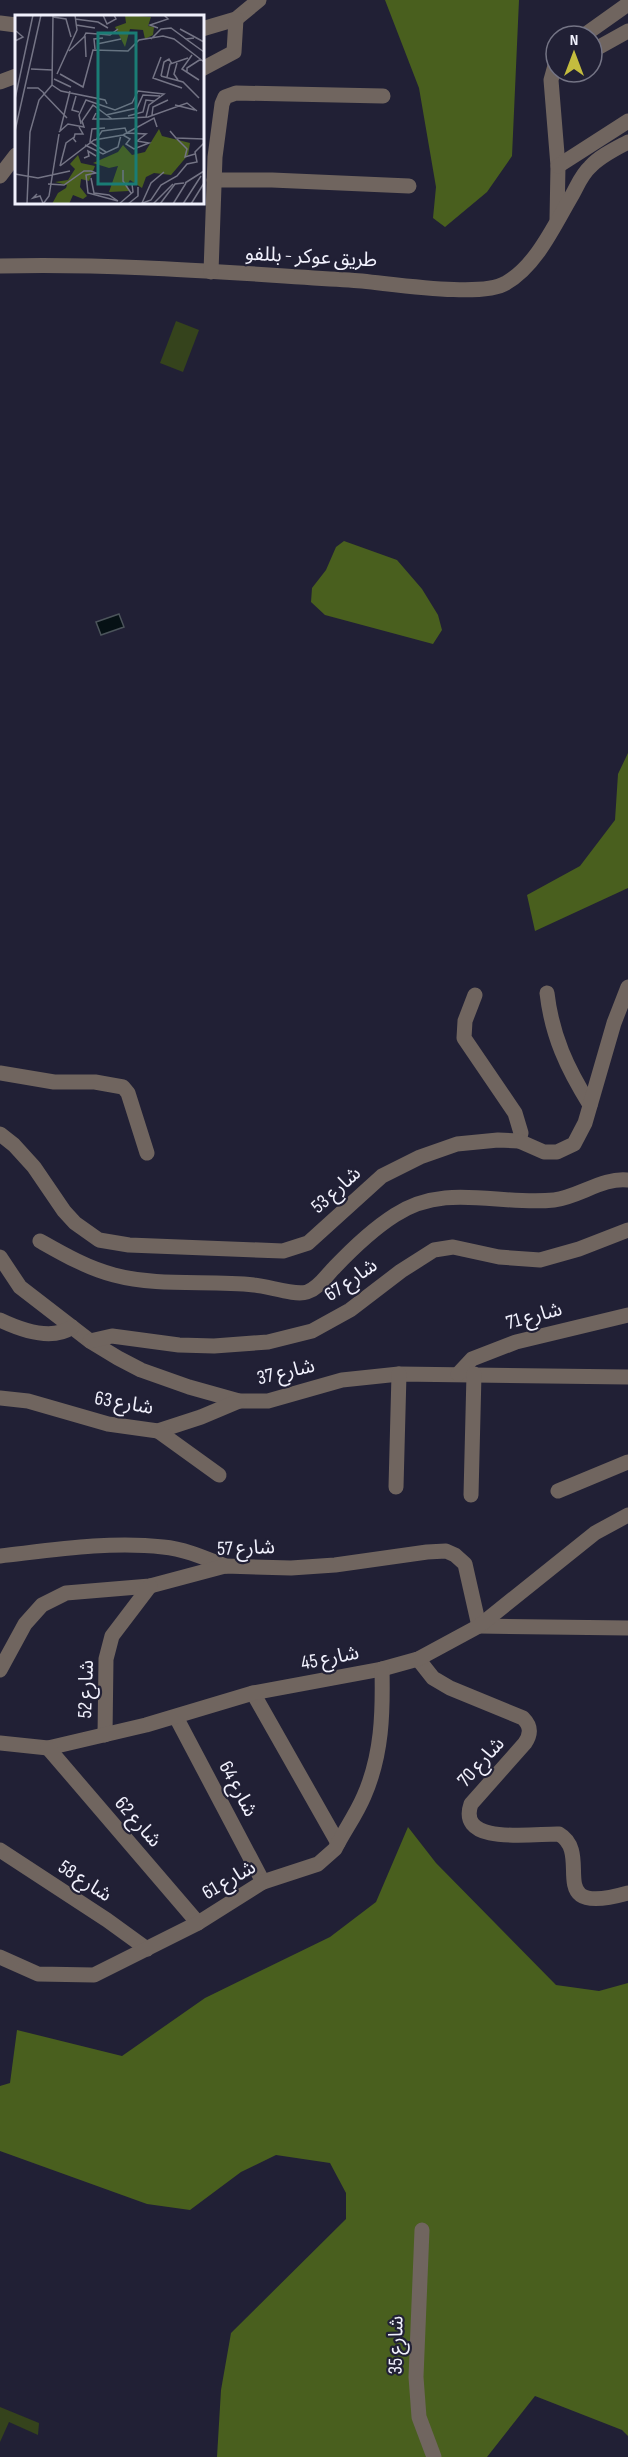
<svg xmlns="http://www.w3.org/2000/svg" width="628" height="2457" viewBox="0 0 628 2457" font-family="'Sofia Sans Condensed','Noto Sans Arabic',sans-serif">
  <rect width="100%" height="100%" fill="#212035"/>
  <g fill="#35431c">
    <path d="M 176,321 L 199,330 L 183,372 L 160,363 Z"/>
    <path d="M 0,2407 L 39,2423 L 38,2435 L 9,2422 L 0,2442 Z"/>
  </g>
  <g fill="#495f1e">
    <path d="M 385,0 L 519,0 L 512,156 L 487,192 L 445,227 L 433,218 L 436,187 L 419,88 Z"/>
    <path d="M 344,541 L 397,560 L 422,589 L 438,615 L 442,630 L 433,644 L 325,615 L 311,602 L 312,588 L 326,570 L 336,547 Z"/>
    <path d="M 628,753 L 628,888 L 535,931 L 527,895 L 580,866 L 615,820 L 618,774 Z"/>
    <path d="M 408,1827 L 436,1863 L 556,1985 L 599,1991 L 628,1983 L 628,2436 L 622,2430 L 535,2396 L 487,2457 L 217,2457 L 221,2390 L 231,2333 L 346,2219 L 346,2193 L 330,2163 L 276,2155 L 241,2172 L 190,2210 L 147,2204 L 0,2151 L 0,2086 L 10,2083 L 17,2030 L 122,2056 L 205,1998 L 330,1937 L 376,1902 Z"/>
  </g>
  <path fill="#061115" stroke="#4c545b" stroke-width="1.5" d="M 119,614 L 124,627 L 101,635 L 96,622 Z"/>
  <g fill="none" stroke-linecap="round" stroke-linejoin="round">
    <g stroke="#70655f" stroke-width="15">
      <path d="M 0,23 L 16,25"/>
      <path d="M 202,29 L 236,19 L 259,0"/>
      <path d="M 583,36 L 628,4"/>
      <path d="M 592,51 L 628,31"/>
      <path d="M 556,62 L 551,80 L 558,166 L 557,219"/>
      <path d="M 202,69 L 234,52 L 236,19"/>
      <path d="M 0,82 L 16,76"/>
      <path d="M 558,166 L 628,121"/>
      <path d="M 0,176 L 16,155"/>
      <path d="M 214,180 L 272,180 L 409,186"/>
      <path d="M 0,266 C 116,263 233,273 349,280 C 384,282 480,299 506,283 C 536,266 554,226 571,197 C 577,187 581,175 590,167 C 600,156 615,149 628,142"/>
      <path d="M 211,272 L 215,157 L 222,104 L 225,97 L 236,93 L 383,96"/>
      <path d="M 547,993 C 552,1036 567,1068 590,1105"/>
      <path d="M 475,995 L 465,1021 L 464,1038 L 515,1113 L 521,1133 L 519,1141"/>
      <path d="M 0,1073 L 54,1082 L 95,1082 L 123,1087 L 128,1093 L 147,1153"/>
      <path d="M 0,1134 L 14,1145 L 34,1167 L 64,1211 L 75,1223 L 99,1240 L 129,1245 L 283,1251 L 308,1243 L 382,1176 L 420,1157 L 457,1144 L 498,1140 L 519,1141 L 544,1152 L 557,1152 L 574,1144 L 585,1123 L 614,1023 L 628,987"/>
      <path d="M 40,1241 C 63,1254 87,1268 114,1275 C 159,1287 207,1280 254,1285 C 268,1286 295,1296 307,1292 C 319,1288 325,1277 334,1268 C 352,1249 373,1229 395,1215 C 446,1182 498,1206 554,1200 C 579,1197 603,1177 628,1180"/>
      <path d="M 0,1257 L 20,1287 L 90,1341 L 118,1358 L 141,1370 L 189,1387 L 239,1401 L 268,1401 L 342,1380 L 399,1374 L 628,1377"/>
      <path d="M 0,1320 C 21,1330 52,1341 72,1327"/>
      <path d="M 90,1341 L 112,1336 L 179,1345 L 214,1346 L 268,1342 L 312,1331 L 350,1310 L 401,1271 L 434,1250 L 453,1247 L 499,1257 L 540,1260 L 579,1249 L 628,1230"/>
      <path d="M 458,1374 L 472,1359 L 516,1342 L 628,1315"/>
      <path d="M 0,1398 L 28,1401 L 108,1424 L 158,1431 L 201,1417 L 239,1401"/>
      <path d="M 158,1431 L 219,1475"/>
      <path d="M 396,1487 L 399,1374"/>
      <path d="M 558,1491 L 628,1462"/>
      <path d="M 471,1495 L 474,1374"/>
      <path d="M 0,1556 C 53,1550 109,1541 163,1547 C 185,1549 205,1558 225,1566"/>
      <path d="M 418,1659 L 433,1678 L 450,1688 L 523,1718 C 531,1726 531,1734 525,1743 L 471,1804 C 456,1847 537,1833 559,1834 C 595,1855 540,1918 628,1893"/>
      <path d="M 0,1670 L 25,1624 L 42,1605 L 66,1593 L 150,1586 L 225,1566 L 291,1568 L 335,1565 L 427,1552 L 446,1551 L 455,1555 L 465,1564 L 479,1626 L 628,1628"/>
      <path d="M 253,1693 L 338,1843"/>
      <path d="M 176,1717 L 263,1882"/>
      <path d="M 105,1735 L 106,1659 L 112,1636 L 150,1586"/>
      <path d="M 0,1743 L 48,1748 L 146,1725 L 253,1693 L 382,1669 L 418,1659 L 479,1626 L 595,1533 L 628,1515"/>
      <path d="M 48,1748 L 198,1923"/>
      <path d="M 0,1850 L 107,1920 L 147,1949"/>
      <path d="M 0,1957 L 38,1974 L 94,1975 L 198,1923 L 263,1882 L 318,1864 L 335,1849 C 344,1831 356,1815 364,1796 C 382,1755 383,1713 382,1669"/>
      <path d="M 422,2230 L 416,2377 L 419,2417 L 434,2457"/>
    </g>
  </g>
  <g text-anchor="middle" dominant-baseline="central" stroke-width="4.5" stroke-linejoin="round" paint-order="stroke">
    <g font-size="20" fill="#f1f1fd" stroke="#212035">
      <text transform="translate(311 257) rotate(3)">طريق عوكر - بللفو</text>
      <text transform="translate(336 1190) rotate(-42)">شارع 53</text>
      <text transform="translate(351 1280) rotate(-35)">شارع 67</text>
      <text transform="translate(534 1316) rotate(-15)">شارع 71</text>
      <text transform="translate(286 1372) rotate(-13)">شارع 37</text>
      <text transform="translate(124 1403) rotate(10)">شارع 63</text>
      <text transform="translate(246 1548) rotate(-2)">شارع 57</text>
      <text transform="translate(330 1658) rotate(-11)">شارع 45</text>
      <text transform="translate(86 1689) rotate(-88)">شارع 52</text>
      <text transform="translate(481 1762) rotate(-48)">شارع 70</text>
      <text transform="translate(238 1789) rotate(62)">شارع 64</text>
      <text transform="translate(138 1822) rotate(49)">شارع 62</text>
      <text transform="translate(229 1880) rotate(-30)">شارع 61</text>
      <text transform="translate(85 1881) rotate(33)">شارع 58</text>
      <text transform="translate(396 2345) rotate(-89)">شارع 35</text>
    </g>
  </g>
  <g transform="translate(15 15)">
    <rect width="189" height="189" fill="#212035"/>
    <path d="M 110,0 L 136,2 L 133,11 L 139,12 L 138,20 L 130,24 L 128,15 L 115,14 L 110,32 L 100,12 L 111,8 ZM 144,114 L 147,121 L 175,128 L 173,140 L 156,160 L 139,158 L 131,162 L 127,173 L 115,165 L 112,170 L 114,176 L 94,177 L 103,151 L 94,153 L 78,148 L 103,137 L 108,130 L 117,140 L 130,137 ZM 63,140 L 66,148 L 80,151 L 74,166 L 66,164 L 65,172 L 72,181 L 68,184 L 58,180 L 54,189 L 37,189 L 43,178 L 51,173 L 52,170 L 40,167 L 53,165 L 60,154 L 55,149 Z" fill="#495f1e"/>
    <path fill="none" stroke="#747485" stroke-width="1.5" d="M 88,0 L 92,9 L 101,4 L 99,0M 38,2 L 51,4 L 56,22M 60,4 L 83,7 L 93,13M 61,10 L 80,13M 143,13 L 135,10 L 153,4 L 149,0M 165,14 L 189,27M 70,21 L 71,42M 69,22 L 71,18 L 95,20 L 103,14M 179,23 L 171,24 L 189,37M 136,24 L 146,14 L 156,13 L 171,24M 0,26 L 8,22 L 1,16M 82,29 L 106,24M 80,34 L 79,24 L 88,23M 54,36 L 69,22M 177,40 L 167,54 L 184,65M 146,42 L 138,63 L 167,73M 162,48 L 159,59 L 163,65M 16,54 L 37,55M 172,58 L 172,53 L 186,44M 42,59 L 62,15 L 60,0M 45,59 L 68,72 L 78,35 L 113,36 L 124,25 L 148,21 L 159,24 L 189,47M 146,61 L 168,67 L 184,83M 146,61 L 149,47 L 154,44 L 157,49M 152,62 L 155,49 L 173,43M 39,64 L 56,72M 37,70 L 38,0M 37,70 L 46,76 L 90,85 L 92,89M 12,73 L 23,73 L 29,78M 28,78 L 52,103M 61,81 L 57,95 L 64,97M 0,84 L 18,0M 160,90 L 180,95M 81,98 L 78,104 L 97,104M 91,100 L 122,93 L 128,80 L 145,81M 137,100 L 138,92 L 153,85M 113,101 L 128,97 L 131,85 L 139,86M 66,109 L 64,100 L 71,85 L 100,95 L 117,88 L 123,76 L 149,79 L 134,90 L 131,102M 90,113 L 77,114 L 75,127 L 91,137M 0,116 L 26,0M 45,116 L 55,76M 155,116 L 161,123 L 189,124M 44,117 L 53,109 L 69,112 L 67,106 L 78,90 L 97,104 L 133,102 L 172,88 L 182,96M 59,123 L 60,119 L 68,119 L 64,112M 161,123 L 172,134 L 170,142 L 180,139M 81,125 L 87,116 L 110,113 L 112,118 L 131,119 L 122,126 L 134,128 L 119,134 L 111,129 L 115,124 L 108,120M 70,130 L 88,139 L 103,132 L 106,120M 69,143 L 74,141 L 73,136 L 81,141M 45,151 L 79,125 L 108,120 L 139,103 L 142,112M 45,151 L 51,128 L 58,123 L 61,127M 108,155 L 108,166 L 116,178M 0,159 L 23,163 L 55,156M 76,163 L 79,178 L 94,180 L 103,186M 170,168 L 189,156M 33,169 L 49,170 L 69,156 L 76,156 L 81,158 L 71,160 L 73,178 L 103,186M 22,179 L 18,183 L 25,181 L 28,188M 127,188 L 136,168 L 149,157M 12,189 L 15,117 L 24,85 L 37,70M 28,189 L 34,181 L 44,119M 104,189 L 118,177 L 117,169M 113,189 L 123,181 L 123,172M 125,189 L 136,185 L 146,170 L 162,161 L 172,149 L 182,147 L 180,137 L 189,128M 138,189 L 158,169M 145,189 L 160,169 L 169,168M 158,189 L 171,168M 168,189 L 186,161M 176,189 L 189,168"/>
    <path fill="#1a7c75" fill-opacity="0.15" stroke="#1a7c75" stroke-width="3" d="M 83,18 L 121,18 L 121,169 L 83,169 Z"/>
    <rect width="189" height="189" fill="none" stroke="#f1f1fd" stroke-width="3"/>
  </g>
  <g transform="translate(574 54)"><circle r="28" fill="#212035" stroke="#747485" stroke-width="1.5"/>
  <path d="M0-4.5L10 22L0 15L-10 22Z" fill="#c4bc3e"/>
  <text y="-9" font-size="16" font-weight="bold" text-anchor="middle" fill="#f1f1fd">N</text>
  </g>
</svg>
